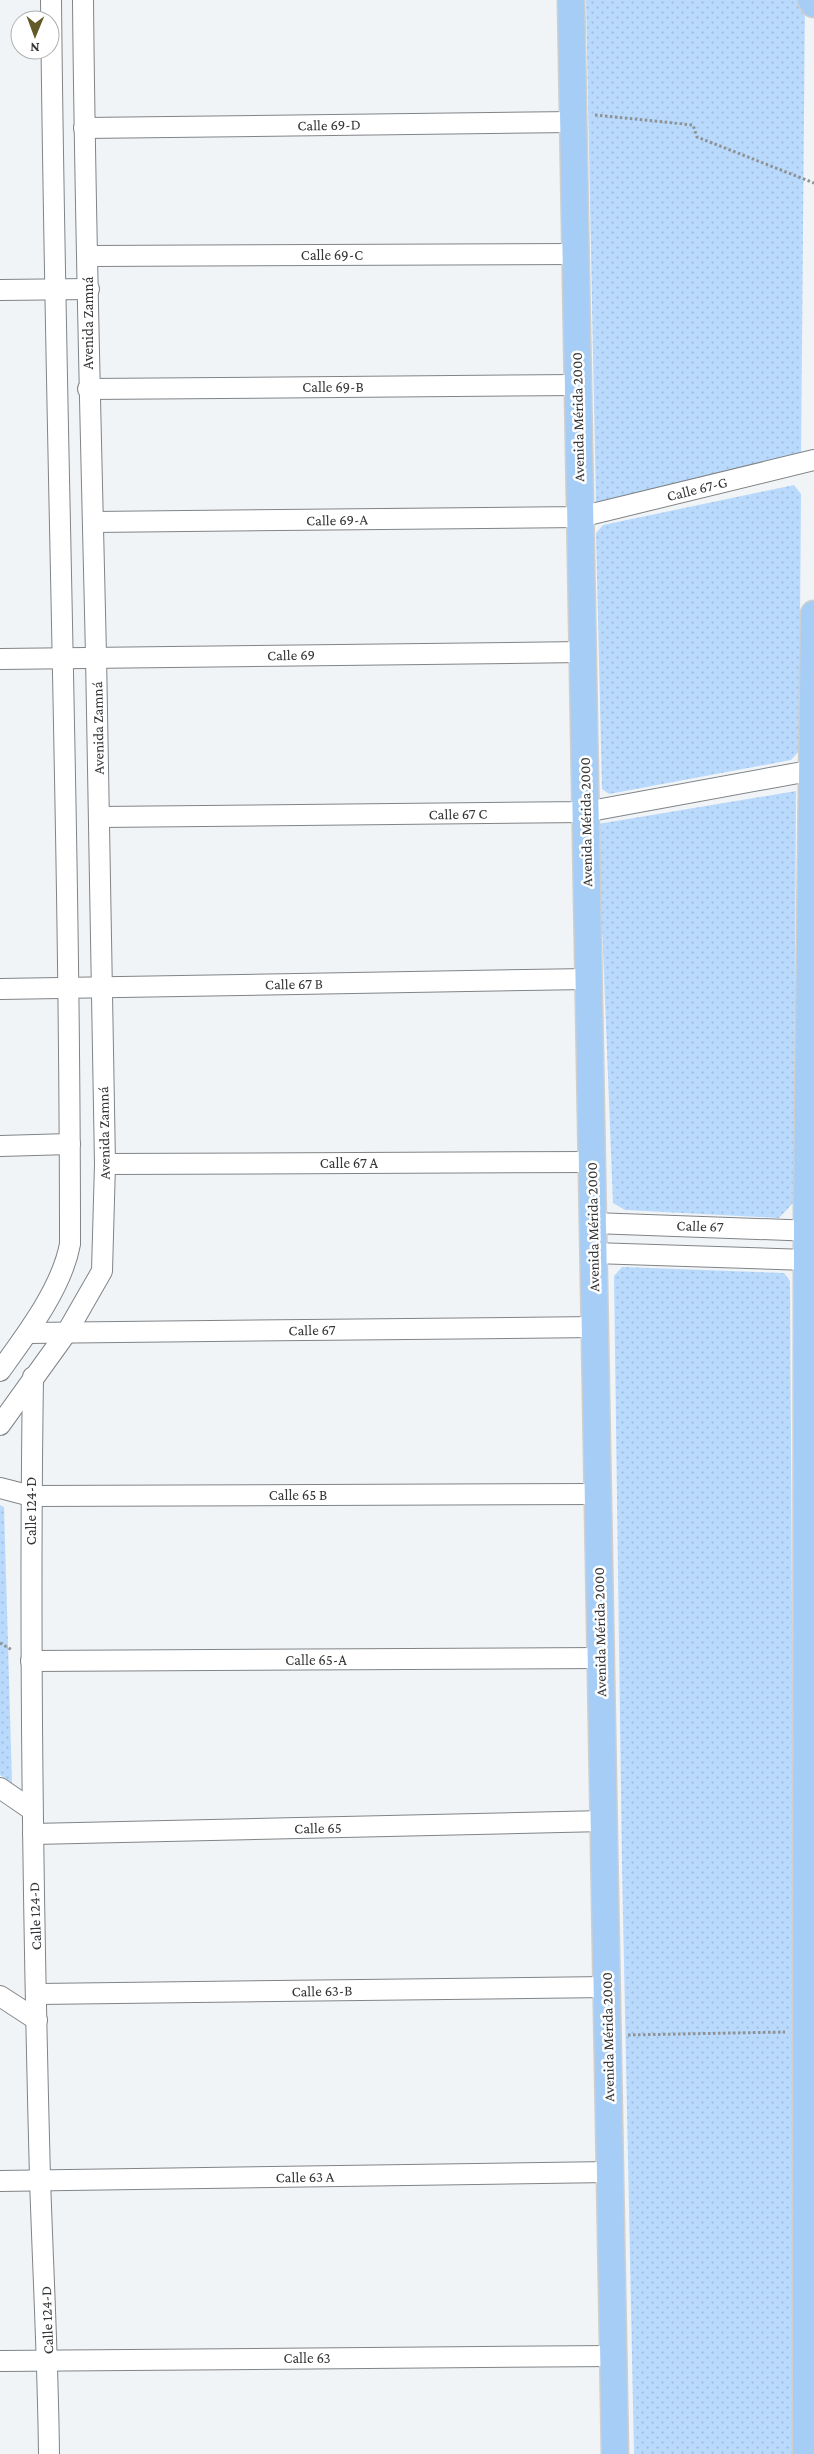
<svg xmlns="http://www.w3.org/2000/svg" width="814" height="2454" viewBox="0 0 814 2454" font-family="'Crimson Pro',serif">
  <defs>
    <pattern id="grass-dots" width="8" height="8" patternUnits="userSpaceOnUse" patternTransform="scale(1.25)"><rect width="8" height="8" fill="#b9dafc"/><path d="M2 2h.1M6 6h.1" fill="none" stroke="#a0bcd9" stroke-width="1.8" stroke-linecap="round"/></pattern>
  </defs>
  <rect width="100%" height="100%" fill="#f0f4f7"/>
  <g fill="url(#grass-dots)">
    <path d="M 586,0 L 805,0 L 801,457 L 596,505 Z"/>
    <path d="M 794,485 L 801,494 L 799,751 L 791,760 L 609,794 L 602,789 L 596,533 L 603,525 Z"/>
    <path d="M 796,791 L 794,1202 L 779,1218 L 625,1210 L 613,1203 L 598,824 Z"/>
    <path d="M 622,1267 L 784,1273 L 790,1281 L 797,2454 L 634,2454 L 622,1865 L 614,1276 Z"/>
    <path d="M 0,1505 L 4,1507 L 12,1783 L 0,1775 Z"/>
  </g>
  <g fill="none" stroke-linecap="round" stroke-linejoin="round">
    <defs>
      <g id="minor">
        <path d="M 84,128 L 573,122"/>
        <path d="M 89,256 L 576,254"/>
        <path d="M 0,290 L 89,289"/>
        <path d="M 88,389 L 578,385"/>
        <path d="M 93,522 L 580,517 L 814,460"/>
        <path d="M 0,659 L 583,652"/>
        <path d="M 99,817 L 585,812 L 814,770"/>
        <path d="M 0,989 L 588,979"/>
        <path d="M 0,1146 L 70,1144"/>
        <path d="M 105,1164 L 592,1162"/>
        <path d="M 593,1223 L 814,1231"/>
        <path d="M 593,1253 L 807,1260 L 814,1255"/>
        <path d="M 28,1333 L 595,1327"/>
        <path d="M 0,1371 C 26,1335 62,1288 70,1244 C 70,830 55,415 51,0"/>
        <path d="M 33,1377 C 29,1644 33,1911 40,2178 C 43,2270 48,2362 49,2454"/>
        <path d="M 0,1425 L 67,1332 L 102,1271 L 105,1164 C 101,994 100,825 96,655 C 91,437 85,218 83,0"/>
        <path d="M 0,1488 L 31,1496 L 598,1494"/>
        <path d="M 31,1661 L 601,1658"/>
        <path d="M 0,1788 L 32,1810"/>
        <path d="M 33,1834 L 604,1821"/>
        <path d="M 38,1994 L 607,1987"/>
        <path d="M 0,1996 L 37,2020"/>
        <path d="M 0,2181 L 610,2172"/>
        <path d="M 0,2361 L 614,2356"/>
      </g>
      <g id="major">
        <path d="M 571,0 L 615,2454"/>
        <path d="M 811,0 L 814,4"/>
        <path d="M 806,2454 L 807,1201 L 814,614"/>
      </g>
    </defs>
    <use href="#minor" stroke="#818487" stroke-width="22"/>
    <use href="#major" stroke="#cfcfcf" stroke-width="29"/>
    <g stroke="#8f9294" stroke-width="3" stroke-dasharray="2.5 2.5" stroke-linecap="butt">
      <path d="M 595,115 L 693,125 L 697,137 L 814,183"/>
      <path d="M 0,1643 L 12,1650"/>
      <path d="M 628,2035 L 785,2032"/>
    </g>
    <use href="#minor" stroke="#fff" stroke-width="20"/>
    <use href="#major" stroke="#a5cdf5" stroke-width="26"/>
  </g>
  <g text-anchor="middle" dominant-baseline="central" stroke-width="5" stroke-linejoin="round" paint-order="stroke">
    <g font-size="15" fill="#353638" stroke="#fff">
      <text transform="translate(329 125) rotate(-1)">Calle 69-D</text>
      <text x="332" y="255">Calle 69-C</text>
      <text transform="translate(88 323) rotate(-90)">Avenida Zamná</text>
      <text x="333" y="387">Calle 69-B</text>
      <text transform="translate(578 417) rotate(-91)">Avenida Mérida 2000</text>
      <text transform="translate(697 489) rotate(-14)">Calle 67-G</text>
      <text transform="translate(337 520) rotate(-1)">Calle 69-A</text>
      <text transform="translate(291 655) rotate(-1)">Calle 69</text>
      <text transform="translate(98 728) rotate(-91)">Avenida Zamná</text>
      <text transform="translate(458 814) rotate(-1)">Calle 67 C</text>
      <text transform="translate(586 822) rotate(-91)">Avenida Mérida 2000</text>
      <text transform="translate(294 984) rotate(-1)">Calle 67 B</text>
      <text transform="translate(104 1133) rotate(-91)">Avenida Zamná</text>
      <text x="349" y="1163">Calle 67 A</text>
      <text transform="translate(700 1226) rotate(2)">Calle 67</text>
      <text transform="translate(593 1227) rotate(-91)">Avenida Mérida 2000</text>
      <text transform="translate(312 1330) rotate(-1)">Calle 67</text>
      <text x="298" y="1495">Calle 65 B</text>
      <text transform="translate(31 1511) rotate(-90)">Calle 124-D</text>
      <text transform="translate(600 1632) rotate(-91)">Avenida Mérida 2000</text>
      <text x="316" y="1660">Calle 65-A</text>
      <text transform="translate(318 1828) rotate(-1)">Calle 65</text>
      <text transform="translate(35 1916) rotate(-92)">Calle 124-D</text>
      <text transform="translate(322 1991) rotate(-1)">Calle 63-B</text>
      <text transform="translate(608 2037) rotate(-91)">Avenida Mérida 2000</text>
      <text transform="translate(305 2177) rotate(-1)">Calle 63 A</text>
      <text transform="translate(47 2320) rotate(-92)">Calle 124-D</text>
      <text x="307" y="2358">Calle 63</text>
    </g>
  </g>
  <g transform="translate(35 35) rotate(181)"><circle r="24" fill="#ffffff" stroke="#aeafaf"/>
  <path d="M0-4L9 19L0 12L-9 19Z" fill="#645a27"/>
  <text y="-8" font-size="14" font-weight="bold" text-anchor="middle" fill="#353638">N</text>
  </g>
</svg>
